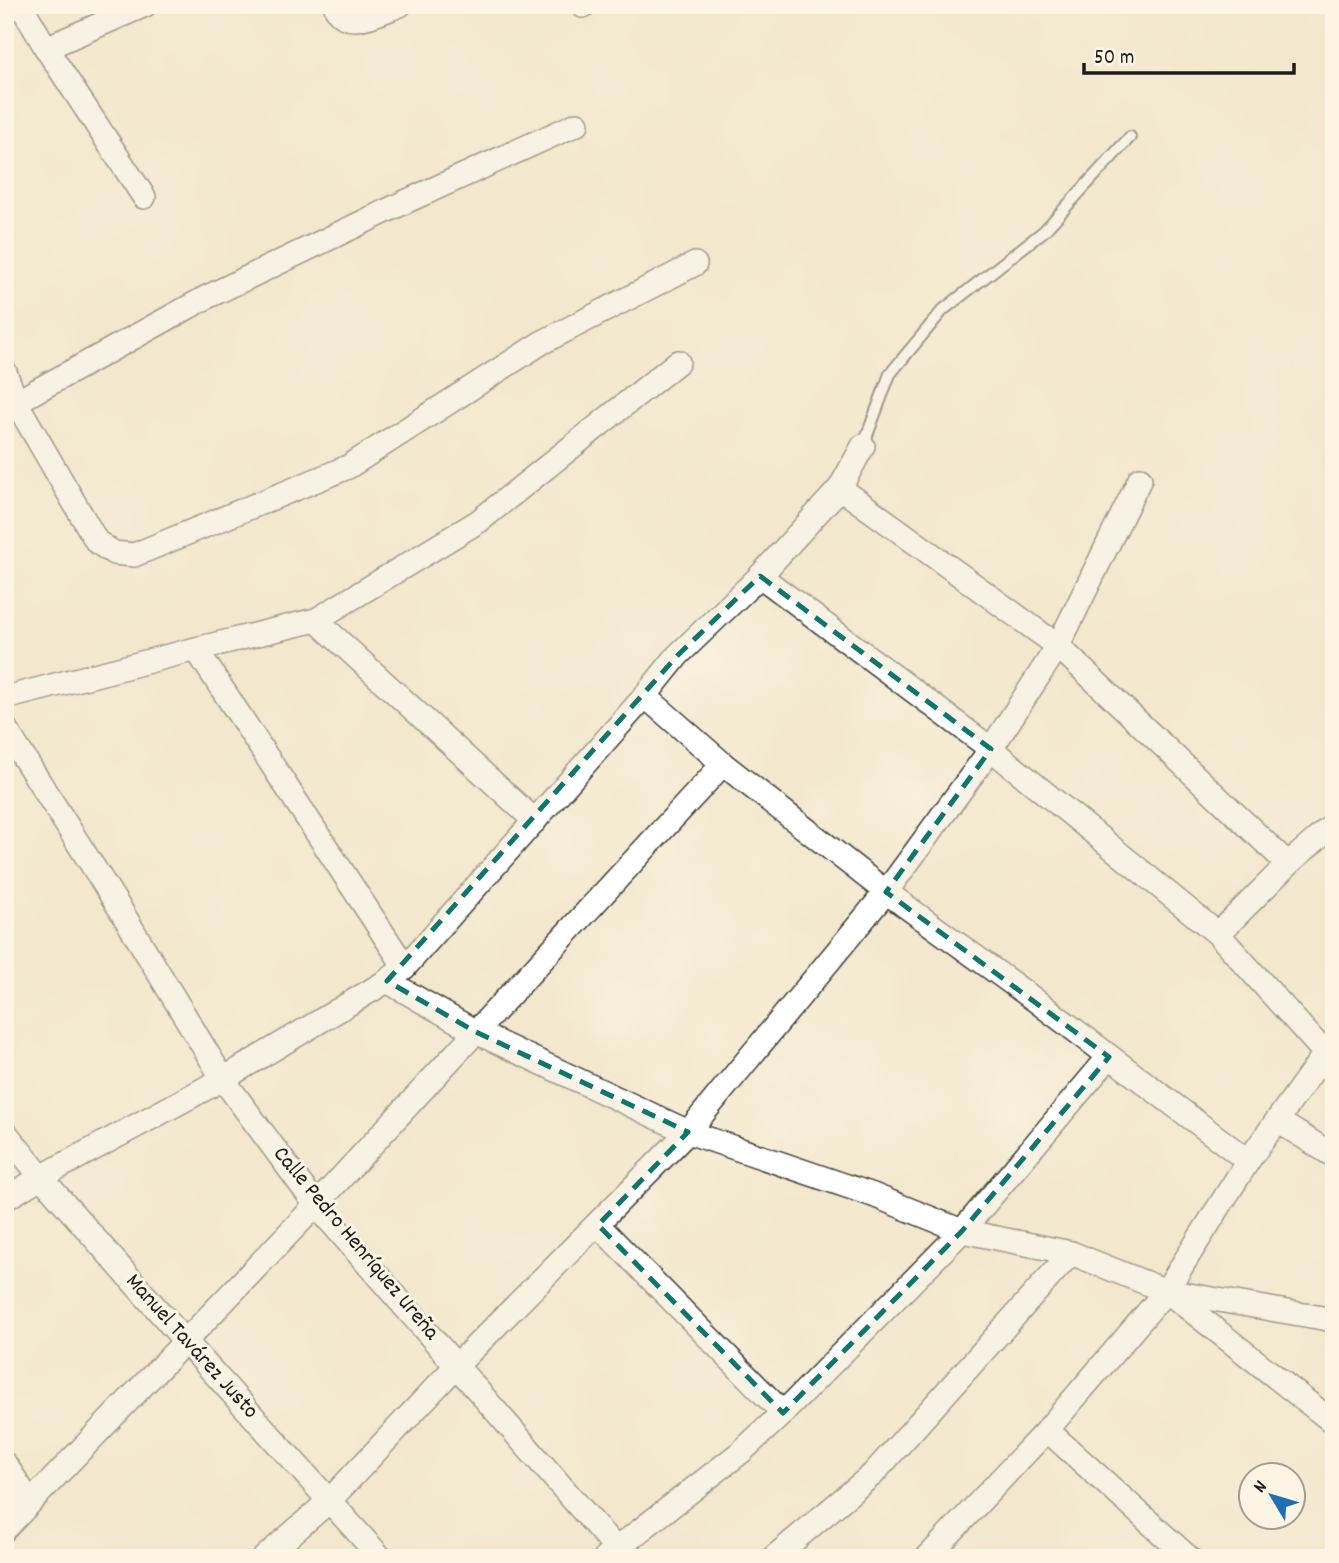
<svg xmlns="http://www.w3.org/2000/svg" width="1339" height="1563" viewBox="0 0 1339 1563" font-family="Dekko,sans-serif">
  <rect width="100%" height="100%" fill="#fcf5e5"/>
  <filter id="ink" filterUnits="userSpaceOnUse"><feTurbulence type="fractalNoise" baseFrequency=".0143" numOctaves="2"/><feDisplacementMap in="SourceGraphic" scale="14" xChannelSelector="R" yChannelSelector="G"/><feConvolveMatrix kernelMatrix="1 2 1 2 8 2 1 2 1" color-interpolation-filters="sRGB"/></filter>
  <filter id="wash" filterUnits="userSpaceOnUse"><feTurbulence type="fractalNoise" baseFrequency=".00686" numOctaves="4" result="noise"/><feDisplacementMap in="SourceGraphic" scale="28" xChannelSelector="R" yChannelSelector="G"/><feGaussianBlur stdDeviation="1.57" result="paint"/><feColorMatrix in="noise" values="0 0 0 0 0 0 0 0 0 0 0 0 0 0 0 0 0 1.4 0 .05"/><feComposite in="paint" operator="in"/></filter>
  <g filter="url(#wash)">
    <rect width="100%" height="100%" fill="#f3e8cd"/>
  </g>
  <g filter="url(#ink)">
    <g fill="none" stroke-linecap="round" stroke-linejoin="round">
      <defs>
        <path id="service" d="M 863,446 L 890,374 L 943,310 L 1044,231 L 1130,137"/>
        <g id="minor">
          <path d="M 21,5 L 46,48 L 145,5"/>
          <path d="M 335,5 C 344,33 382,11 400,5"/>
          <path d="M 583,5 L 583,6"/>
          <path d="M 46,48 L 144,197"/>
          <path d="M 5,372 L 16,402 L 97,542 L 114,553 L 134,555 L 348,467 L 541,343 L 695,264"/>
          <path d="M 5,406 L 16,402 L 207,297 L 405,202 L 577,124"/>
          <path d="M 840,488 L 1058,646 L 1288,864"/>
          <path d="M 760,576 L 991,749 L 1218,934 L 1324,1052"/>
          <path d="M 316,620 L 535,821"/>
          <path d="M 196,649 L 405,967"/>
          <path d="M 645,696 L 723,764 L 886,892 L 1035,1000 L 1248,1161"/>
          <path d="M 5,698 L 196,649 L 316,620 L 479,521 L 678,362"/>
          <path d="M 5,728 L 120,909 L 223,1079 L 316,1205 L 624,1558"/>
          <path d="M 1218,934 L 1288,864 L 1334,824"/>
          <path d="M 387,981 L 476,1032 L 688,1132 L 873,1195 L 962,1231 L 1071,1253 L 1166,1291 L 1334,1320"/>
          <path d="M 1278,1121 L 1334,1156"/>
          <path d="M 5,1132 L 41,1177 L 185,1341 L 381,1558"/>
          <path d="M 5,1199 L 41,1177 L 223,1079 L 387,981 L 405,967 L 645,696 L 678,655 L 760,576 L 840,488 L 863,446"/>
          <path d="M 598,1225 L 783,1413"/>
          <path d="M 1169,1293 L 1334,1423"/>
          <path d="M 1047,1430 L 1189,1558"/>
          <path d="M 5,1464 L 30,1502"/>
          <path d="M 5,1529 L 316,1205 L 723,764"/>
          <path d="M 606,1557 L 741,1452 L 783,1413 L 962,1231 L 1109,1057"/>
          <path d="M 264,1558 L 329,1501 L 457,1365 L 688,1132 L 886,892 L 991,749 L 1058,646 L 1140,479"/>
          <path d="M 773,1558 L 873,1474 L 1071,1253"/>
          <path d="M 927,1558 L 1047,1430 L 1166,1291 L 1248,1161 L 1334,1041"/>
        </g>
      </defs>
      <use href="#service" stroke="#3c3b37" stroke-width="14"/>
      <use href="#minor" stroke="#3c3b37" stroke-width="26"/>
      <use href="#service" stroke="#fff" stroke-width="10"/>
      <use href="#minor" stroke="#fff" stroke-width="23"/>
    </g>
  </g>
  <path d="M0 0H1339V1563H0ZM 760,576 L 991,749 L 886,892 L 1109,1057 L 962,1231 L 783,1413 L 598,1225 L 688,1132 L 476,1032 L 387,981 L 678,655 Z" fill="#f3e8cd" fill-opacity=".55" fill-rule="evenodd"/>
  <path fill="none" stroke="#0f766e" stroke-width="5" stroke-dasharray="14 9" stroke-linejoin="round" d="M 760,576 L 991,749 L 886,892 L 1109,1057 L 962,1231 L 783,1413 L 598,1225 L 688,1132 L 476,1032 L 387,981 L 678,655 Z"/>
  <g text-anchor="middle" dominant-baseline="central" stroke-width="6" stroke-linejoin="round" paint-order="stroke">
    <g font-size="23" fill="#1c1c1c" stroke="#fcf5e5">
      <text transform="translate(355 1244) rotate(50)">Calle Pedro Henríquez Ureña</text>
      <text transform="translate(191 1347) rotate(48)">Manuel Tavárez Justo</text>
    </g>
  </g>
  <rect width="1339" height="1563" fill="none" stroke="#fcf5e5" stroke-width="28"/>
  <g transform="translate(1272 1496) rotate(308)"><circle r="33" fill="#fcf5e5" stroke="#a29e95" stroke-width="2"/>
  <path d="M0-5L12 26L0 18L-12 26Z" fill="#1f6fb2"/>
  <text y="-10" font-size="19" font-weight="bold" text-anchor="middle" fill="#1c1c1c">N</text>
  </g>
  <path d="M1084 63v10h210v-10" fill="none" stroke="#1c1c1c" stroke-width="3.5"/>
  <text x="1094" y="63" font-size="21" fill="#1c1c1c" stroke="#fcf5e5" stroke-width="5" paint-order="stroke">50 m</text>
</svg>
